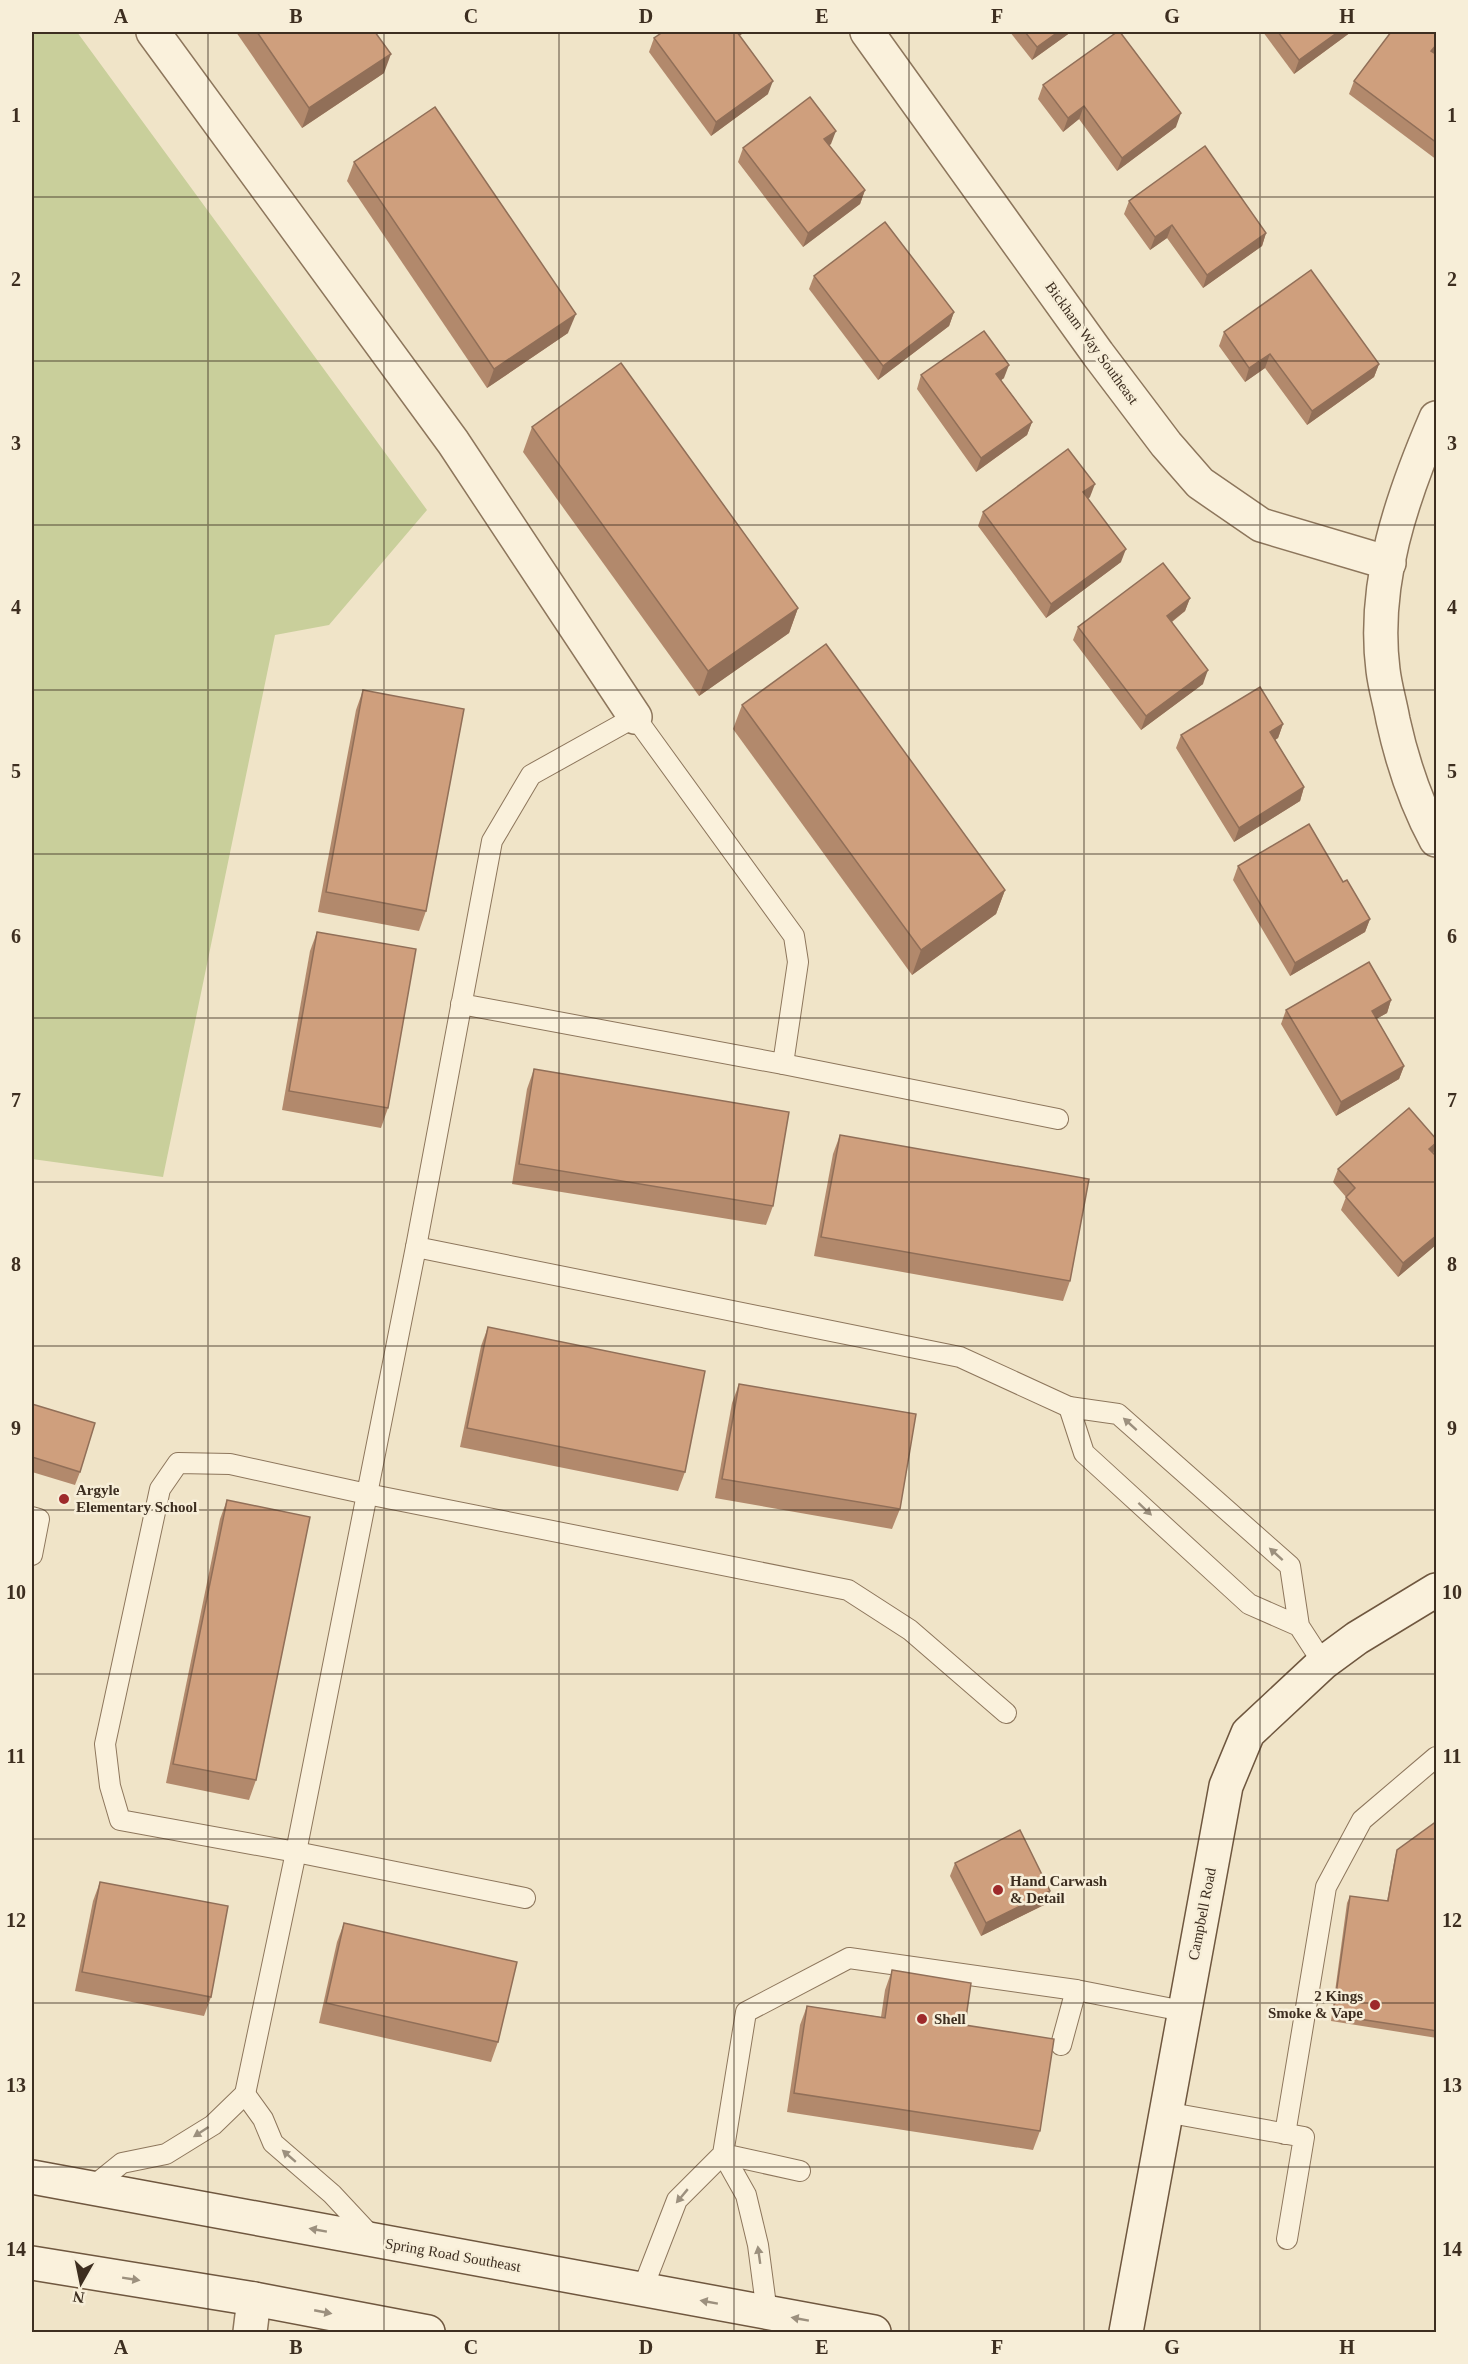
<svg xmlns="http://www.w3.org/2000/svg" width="1468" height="2364" viewBox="0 0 1468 2364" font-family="'Times New Roman',serif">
  <rect width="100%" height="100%" fill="#f0e4c8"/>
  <path fill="#c9cf9b" d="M 32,32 L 77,32 L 427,510 L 329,625 L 275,635 L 163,1177 L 32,1159 Z"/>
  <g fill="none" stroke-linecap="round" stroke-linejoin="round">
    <defs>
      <g id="lane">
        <path d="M 461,1004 L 783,1064 L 798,962 L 794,936 L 635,717 L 531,775 L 492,841 L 416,1247 L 960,1357 L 1069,1407"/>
        <path d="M 783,1064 L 1058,1119"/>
        <path d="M 416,1247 L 296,1852 L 120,1820 L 110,1786 L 105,1744 L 160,1489 L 178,1463 L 230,1464 L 367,1494 L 848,1590 L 910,1630 L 1006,1713"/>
        <path d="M 32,1517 L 39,1519 L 32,1555"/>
        <path d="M 1299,1626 L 1249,1604 L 1084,1453 L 1069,1407 L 1118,1414 L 1290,1566 L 1299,1626 L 1323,1663"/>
        <path d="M 1061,2045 L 1076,1990"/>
        <path d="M 245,2094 L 263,2119 L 273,2143 L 332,2194 L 374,2239"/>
        <path d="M 1165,2112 L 1304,2137 L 1287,2239"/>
        <path d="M 1285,2134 L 1326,1887 L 1362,1820 L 1436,1757"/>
        <path d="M 723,2154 L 746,2195 L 758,2245 L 767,2313"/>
        <path d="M 723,2154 L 800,2171"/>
        <path d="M 91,2188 L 122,2163 L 166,2154 L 213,2125 L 245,2094 L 296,1852 L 525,1898"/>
        <path d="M 642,2290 L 677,2200 L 723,2154 L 746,2012 L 849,1958 L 1076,1990 L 1183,2011"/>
      </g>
      <g id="street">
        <path d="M 153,32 L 453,442 L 635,717"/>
        <path d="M 867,32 L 1098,354 L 1166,444 L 1200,483 L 1261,525 L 1389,563"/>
        <path d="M 1436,418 C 1402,497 1372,583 1383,670 C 1385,687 1390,703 1393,720 C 1402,761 1416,803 1436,840"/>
        <path d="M 250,2332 L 254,2299"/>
      </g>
      <g id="secondary">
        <path d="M 32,2177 L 874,2332"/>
        <path d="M 32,2263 L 254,2299 L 428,2332"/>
        <path d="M 1126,2332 L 1226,1786 L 1248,1733 L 1323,1663 L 1357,1638 L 1436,1590"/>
      </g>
    </defs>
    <use href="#lane" stroke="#8d765c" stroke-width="22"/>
    <use href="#street" stroke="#8d765c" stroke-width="36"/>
    <use href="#secondary" stroke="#6f573f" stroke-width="36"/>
    <use href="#lane" stroke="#faf1dc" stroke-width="20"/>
    <use href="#street" stroke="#faf1dc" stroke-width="33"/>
    <use href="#secondary" stroke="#faf1dc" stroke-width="33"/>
  </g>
  <g fill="#b2896c">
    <path d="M 236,32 L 375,32 L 384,73 L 302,128 Z"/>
    <path d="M 1010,32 L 1071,32 L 1032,60 Z"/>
    <path d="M 1263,32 L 1351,32 L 1294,74 Z"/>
    <path d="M 1437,35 L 1437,50 L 1435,54 L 1437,55 L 1437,160 L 1349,94 L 1354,81 Z"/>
    <path d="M 654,38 L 768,94 L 711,136 L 649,52 Z"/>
    <path d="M 1043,85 L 1176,127 L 1117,171 L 1079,119 L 1063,132 L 1038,99 Z"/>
    <path d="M 831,144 L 829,145 L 865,190 L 860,204 L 803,247 L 738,162 L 743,148 Z"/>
    <path d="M 354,162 L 568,333 L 487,388 L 347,181 Z"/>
    <path d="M 1129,201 L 1266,233 L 1262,246 L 1203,288 L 1167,238 L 1150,250 L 1124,214 Z"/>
    <path d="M 814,276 L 954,312 L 949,326 L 878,380 L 809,289 Z"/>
    <path d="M 1224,332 L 1379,364 L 1374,377 L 1307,425 L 1265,368 L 1245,382 L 1219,346 Z"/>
    <path d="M 921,375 L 1004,378 L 1001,380 L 1032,422 L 1027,435 L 976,472 L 917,389 Z"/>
    <path d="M 532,427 L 798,608 L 789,633 L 699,696 L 523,452 Z"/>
    <path d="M 1090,497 L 1088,499 L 1121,562 L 1046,618 L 978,526 L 983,512 Z"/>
    <path d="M 1190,598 L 1185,611 L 1172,622 L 1203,684 L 1141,730 L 1073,640 L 1078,627 Z"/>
    <path d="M 363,690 L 426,911 L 419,931 L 318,912 L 356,710 Z"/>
    <path d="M 742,705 L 1005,890 L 996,914 L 912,975 L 733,729 Z"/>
    <path d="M 1283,724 L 1278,738 L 1275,740 L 1304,787 L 1300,801 L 1234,842 L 1176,748 L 1181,735 Z"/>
    <path d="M 1238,866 L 1343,882 L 1370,919 L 1365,932 L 1290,976 L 1233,880 Z"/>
    <path d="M 317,932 L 388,1108 L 381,1128 L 282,1110 L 310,951 Z"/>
    <path d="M 1391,1000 L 1387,1013 L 1376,1019 L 1404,1066 L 1399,1079 L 1336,1116 L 1281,1024 L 1286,1010 Z"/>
    <path d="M 534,1069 L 773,1206 L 766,1225 L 512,1184 L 527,1089 Z"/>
    <path d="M 840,1135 L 1070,1281 L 1063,1301 L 814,1256 L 833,1154 Z"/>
    <path d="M 1437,1140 L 1437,1143 L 1433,1153 L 1437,1244 L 1398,1277 L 1341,1210 L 1346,1197 L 1333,1182 L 1338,1169 Z"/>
    <path d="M 488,1327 L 685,1472 L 678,1491 L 460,1447 L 481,1346 Z"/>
    <path d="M 739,1384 L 900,1509 L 892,1529 L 715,1498 L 732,1403 Z"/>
    <path d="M 32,1404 L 80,1472 L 75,1485 L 32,1472 Z"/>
    <path d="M 227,1500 L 256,1780 L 249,1800 L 166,1783 L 220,1519 Z"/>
    <path d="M 1437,1821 L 1437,2038 L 1331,2021 L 1347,1903 L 1350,1896 L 1387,1901 L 1395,1857 L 1397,1850 Z"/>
    <path d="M 955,1863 L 1046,1904 L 981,1936 L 950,1876 Z"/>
    <path d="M 100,1882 L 211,1997 L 204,2016 L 75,1991 L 93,1901 Z"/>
    <path d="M 344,1923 L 498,2042 L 491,2062 L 319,2023 L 337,1942 Z"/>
    <path d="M 892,1970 L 965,2025 L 1040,2131 L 1033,2150 L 787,2112 L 800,2025 L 807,2006 L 881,2017 L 885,1990 Z"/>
  </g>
  <g fill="#916f58">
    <path d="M 734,32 L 745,32 L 730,42 Z"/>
    <path d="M 1058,32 L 1071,32 L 1032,60 L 1037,47 Z"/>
    <path d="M 1338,32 L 1351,32 L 1294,74 L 1299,60 Z"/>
    <path d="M 1437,44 L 1436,52 L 1426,65 L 1431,51 Z"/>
    <path d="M 391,54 L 384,73 L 302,128 L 309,108 Z"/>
    <path d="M 773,81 L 768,94 L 711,136 L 716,122 Z"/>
    <path d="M 1084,106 L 1079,119 L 1063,132 L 1068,118 Z"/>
    <path d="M 1181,113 L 1176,127 L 1117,171 L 1122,158 Z"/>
    <path d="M 836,131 L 831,144 L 819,152 L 824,139 Z"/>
    <path d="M 865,190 L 860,204 L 803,247 L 808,233 Z"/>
    <path d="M 1172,225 L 1167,238 L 1150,250 L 1155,237 Z"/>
    <path d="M 1266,233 L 1262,246 L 1203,288 L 1207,275 Z"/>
    <path d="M 954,312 L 949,326 L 878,380 L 883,366 Z"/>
    <path d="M 576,314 L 568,333 L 487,388 L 494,369 Z"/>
    <path d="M 1270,354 L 1265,368 L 1245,382 L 1249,368 Z"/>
    <path d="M 1379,364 L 1374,377 L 1307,425 L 1312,411 Z"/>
    <path d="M 1009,365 L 1004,378 L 992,387 L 996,374 Z"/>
    <path d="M 1032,422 L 1027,435 L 976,472 L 981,458 Z"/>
    <path d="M 1095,484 L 1090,497 L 1078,506 L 1083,492 Z"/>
    <path d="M 1126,549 L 1121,562 L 1046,618 L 1051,604 Z"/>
    <path d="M 1190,598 L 1185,611 L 1162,629 L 1167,616 Z"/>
    <path d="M 798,608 L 789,633 L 699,696 L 708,671 Z"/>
    <path d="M 1208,670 L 1203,684 L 1141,730 L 1146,716 Z"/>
    <path d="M 1283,724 L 1278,738 L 1265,746 L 1270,732 Z"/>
    <path d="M 1304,787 L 1300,801 L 1234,842 L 1239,828 Z"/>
    <path d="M 1005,890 L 996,914 L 912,975 L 921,950 Z"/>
    <path d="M 1370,919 L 1365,932 L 1290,976 L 1295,963 Z"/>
    <path d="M 1391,1000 L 1387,1013 L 1367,1024 L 1372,1011 Z"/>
    <path d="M 1404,1066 L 1399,1079 L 1336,1116 L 1341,1102 Z"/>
    <path d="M 1437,1142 L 1437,1143 L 1433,1154 L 1429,1149 Z"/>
    <path d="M 1437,1235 L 1437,1244 L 1398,1277 L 1403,1263 Z"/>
    <path d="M 1050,1891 L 1046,1904 L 981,1936 L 986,1923 Z"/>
  </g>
  <g fill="#cf9f7d" stroke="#916f58" stroke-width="1.5">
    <path d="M 257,32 L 375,32 L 391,54 L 309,108 Z"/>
    <path d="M 663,32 L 737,32 L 773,81 L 716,122 L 654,38 Z"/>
    <path d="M 1025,32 L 1058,32 L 1037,47 Z"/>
    <path d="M 1117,32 L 1120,32 L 1181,113 L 1122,158 L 1084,106 L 1068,118 L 1043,85 Z"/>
    <path d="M 1278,32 L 1338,32 L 1299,60 Z"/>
    <path d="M 1391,32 L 1432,32 L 1437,35 L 1437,44 L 1431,51 L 1437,55 L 1437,143 L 1354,81 Z"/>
    <path d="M 810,97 L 836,131 L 824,139 L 865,190 L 808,233 L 743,148 Z"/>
    <path d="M 435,107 L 576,314 L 494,369 L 354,162 Z"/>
    <path d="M 1205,146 L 1266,233 L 1207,275 L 1172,225 L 1155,237 L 1129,201 Z"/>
    <path d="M 885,222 L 954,312 L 883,366 L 814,276 Z"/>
    <path d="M 1311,270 L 1379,364 L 1312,411 L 1270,354 L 1249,368 L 1224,332 Z"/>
    <path d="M 984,331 L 1009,365 L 996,374 L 1032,422 L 981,458 L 921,375 Z"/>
    <path d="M 621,363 L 798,608 L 708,671 L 532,427 Z"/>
    <path d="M 1068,449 L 1095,484 L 1083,492 L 1126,549 L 1051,604 L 983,512 Z"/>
    <path d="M 1163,563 L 1190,598 L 1167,616 L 1208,670 L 1146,716 L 1078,627 Z"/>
    <path d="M 826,644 L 1005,890 L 921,950 L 742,705 Z"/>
    <path d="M 1260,687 L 1283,724 L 1270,732 L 1304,787 L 1239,828 L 1181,735 Z"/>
    <path d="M 363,690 L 464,709 L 426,911 L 326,892 Z"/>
    <path d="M 1309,824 L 1343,882 L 1347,880 L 1370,919 L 1295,963 L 1238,866 Z"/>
    <path d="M 317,932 L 416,949 L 388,1108 L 289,1091 Z"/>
    <path d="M 1369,962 L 1391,1000 L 1372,1011 L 1404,1066 L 1341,1102 L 1286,1010 Z"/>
    <path d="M 534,1069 L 789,1112 L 773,1206 L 519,1164 Z"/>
    <path d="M 1409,1108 L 1437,1140 L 1437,1142 L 1429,1149 L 1437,1157 L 1437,1235 L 1403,1263 L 1346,1197 L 1355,1188 L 1338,1169 Z"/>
    <path d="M 840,1135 L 1089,1179 L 1070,1281 L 821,1237 Z"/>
    <path d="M 488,1327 L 705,1371 L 685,1472 L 467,1428 Z"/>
    <path d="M 739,1384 L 916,1414 L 900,1509 L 722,1479 Z"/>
    <path d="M 32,1404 L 95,1423 L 80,1472 L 32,1457 Z"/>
    <path d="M 227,1500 L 310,1517 L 256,1780 L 173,1764 Z"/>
    <path d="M 1437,1821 L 1437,2031 L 1333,2015 L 1350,1896 L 1388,1901 L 1397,1850 Z"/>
    <path d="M 1020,1830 L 1050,1891 L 986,1923 L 955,1863 Z"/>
    <path d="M 100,1882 L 228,1906 L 211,1997 L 82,1972 Z"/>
    <path d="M 344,1923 L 517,1962 L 498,2042 L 326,2003 Z"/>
    <path d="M 892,1970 L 971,1983 L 965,2025 L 1054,2039 L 1040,2131 L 794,2093 L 807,2006 L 885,2018 Z"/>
  </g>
  <defs><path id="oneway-solid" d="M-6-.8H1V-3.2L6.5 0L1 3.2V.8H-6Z" transform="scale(1.5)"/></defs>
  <g fill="#9c907e">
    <use href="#oneway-solid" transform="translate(1130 1424) rotate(-138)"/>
    <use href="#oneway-solid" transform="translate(1145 1509) rotate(43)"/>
    <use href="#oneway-solid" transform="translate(1276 1554) rotate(-138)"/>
    <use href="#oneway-solid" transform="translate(201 2132) rotate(147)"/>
    <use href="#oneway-solid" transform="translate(289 2156) rotate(-139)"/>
    <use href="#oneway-solid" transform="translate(682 2196) rotate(130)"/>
    <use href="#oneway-solid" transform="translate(318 2230) rotate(-170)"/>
    <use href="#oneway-solid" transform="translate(759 2255) rotate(-98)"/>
    <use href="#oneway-solid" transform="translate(131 2279) rotate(9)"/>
    <use href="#oneway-solid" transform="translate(709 2302) rotate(-170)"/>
    <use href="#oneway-solid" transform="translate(323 2312) rotate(11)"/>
    <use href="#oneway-solid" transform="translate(800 2319) rotate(-170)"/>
  </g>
  <path fill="none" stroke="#3d2e20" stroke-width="1.5" stroke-opacity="0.55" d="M 208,32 L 208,2332M 384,32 L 384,2332M 559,32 L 559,2332M 734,32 L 734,2332M 909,32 L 909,2332M 1084,32 L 1084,2332M 1260,32 L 1260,2332M 32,197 L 1436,197M 32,361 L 1436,361M 32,525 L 1436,525M 32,690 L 1436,690M 32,854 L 1436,854M 32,1018 L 1436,1018M 32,1182 L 1436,1182M 32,1346 L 1436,1346M 32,1510 L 1436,1510M 32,1674 L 1436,1674M 32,1839 L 1436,1839M 32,2003 L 1436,2003M 32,2167 L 1436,2167"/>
  <g fill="#9e2a2b" stroke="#f7eed8" stroke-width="2">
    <circle cx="64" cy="1499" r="6"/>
    <circle cx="998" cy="1890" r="6"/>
    <circle cx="1375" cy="2005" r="6"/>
    <circle cx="922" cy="2019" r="6"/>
  </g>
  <g text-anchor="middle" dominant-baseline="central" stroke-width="5" stroke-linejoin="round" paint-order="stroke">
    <g font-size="15" fill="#3d2e20" stroke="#f7eed8">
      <text transform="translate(1092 343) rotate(54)">Bickham Way Southeast</text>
      <text transform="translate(1202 1914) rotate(-79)">Campbell Road</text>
      <text transform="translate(453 2255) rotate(10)">Spring Road Southeast</text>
    </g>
    <g font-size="15" font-weight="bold" fill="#3d2e20" stroke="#f7eed8" text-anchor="start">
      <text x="76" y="1490">Argyle<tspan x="76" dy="17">Elementary School</tspan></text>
      <text x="1010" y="1881">Hand Carwash<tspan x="1010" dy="17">&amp; Detail</tspan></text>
      <text x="1363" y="1996" text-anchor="end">2 Kings<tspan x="1363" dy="17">Smoke &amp; Vape</tspan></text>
      <text x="934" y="2019">Shell</text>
    </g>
  </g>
  <rect width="1468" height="2364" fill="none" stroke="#f7eed8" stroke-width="66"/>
  <g transform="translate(81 2283) rotate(189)" stroke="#f7eed8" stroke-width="4.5" paint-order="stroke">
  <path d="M0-4.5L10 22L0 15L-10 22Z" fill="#3d2e20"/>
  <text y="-9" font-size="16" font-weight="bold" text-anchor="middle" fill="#3d2e20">N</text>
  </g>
  <rect x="33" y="33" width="1402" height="2298" fill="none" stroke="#3d2e20" stroke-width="2"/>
  <g font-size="20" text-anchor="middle" font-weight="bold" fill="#3d2e20">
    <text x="121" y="23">A</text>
    <text x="296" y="23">B</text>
    <text x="471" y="23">C</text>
    <text x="646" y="23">D</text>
    <text x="822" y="23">E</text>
    <text x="997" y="23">F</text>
    <text x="1172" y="23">G</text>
    <text x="1347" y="23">H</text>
    <text x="16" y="122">1</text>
    <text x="1452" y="122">1</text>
    <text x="16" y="286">2</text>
    <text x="1452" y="286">2</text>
    <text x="16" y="450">3</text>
    <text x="1452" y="450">3</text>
    <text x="16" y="614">4</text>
    <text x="1452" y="614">4</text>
    <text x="16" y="778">5</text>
    <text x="1452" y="778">5</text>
    <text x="16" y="943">6</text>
    <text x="1452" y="943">6</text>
    <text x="16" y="1107">7</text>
    <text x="1452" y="1107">7</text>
    <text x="16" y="1271">8</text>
    <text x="1452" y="1271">8</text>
    <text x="16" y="1435">9</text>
    <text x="1452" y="1435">9</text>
    <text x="16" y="1599">10</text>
    <text x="1452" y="1599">10</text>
    <text x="16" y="1763">11</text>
    <text x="1452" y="1763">11</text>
    <text x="16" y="1927">12</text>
    <text x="1452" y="1927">12</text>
    <text x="16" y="2092">13</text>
    <text x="1452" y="2092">13</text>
    <text x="16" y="2256">14</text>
    <text x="1452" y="2256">14</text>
    <text x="121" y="2354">A</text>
    <text x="296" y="2354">B</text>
    <text x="471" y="2354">C</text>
    <text x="646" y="2354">D</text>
    <text x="822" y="2354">E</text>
    <text x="997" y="2354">F</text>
    <text x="1172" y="2354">G</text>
    <text x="1347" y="2354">H</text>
  </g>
</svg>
